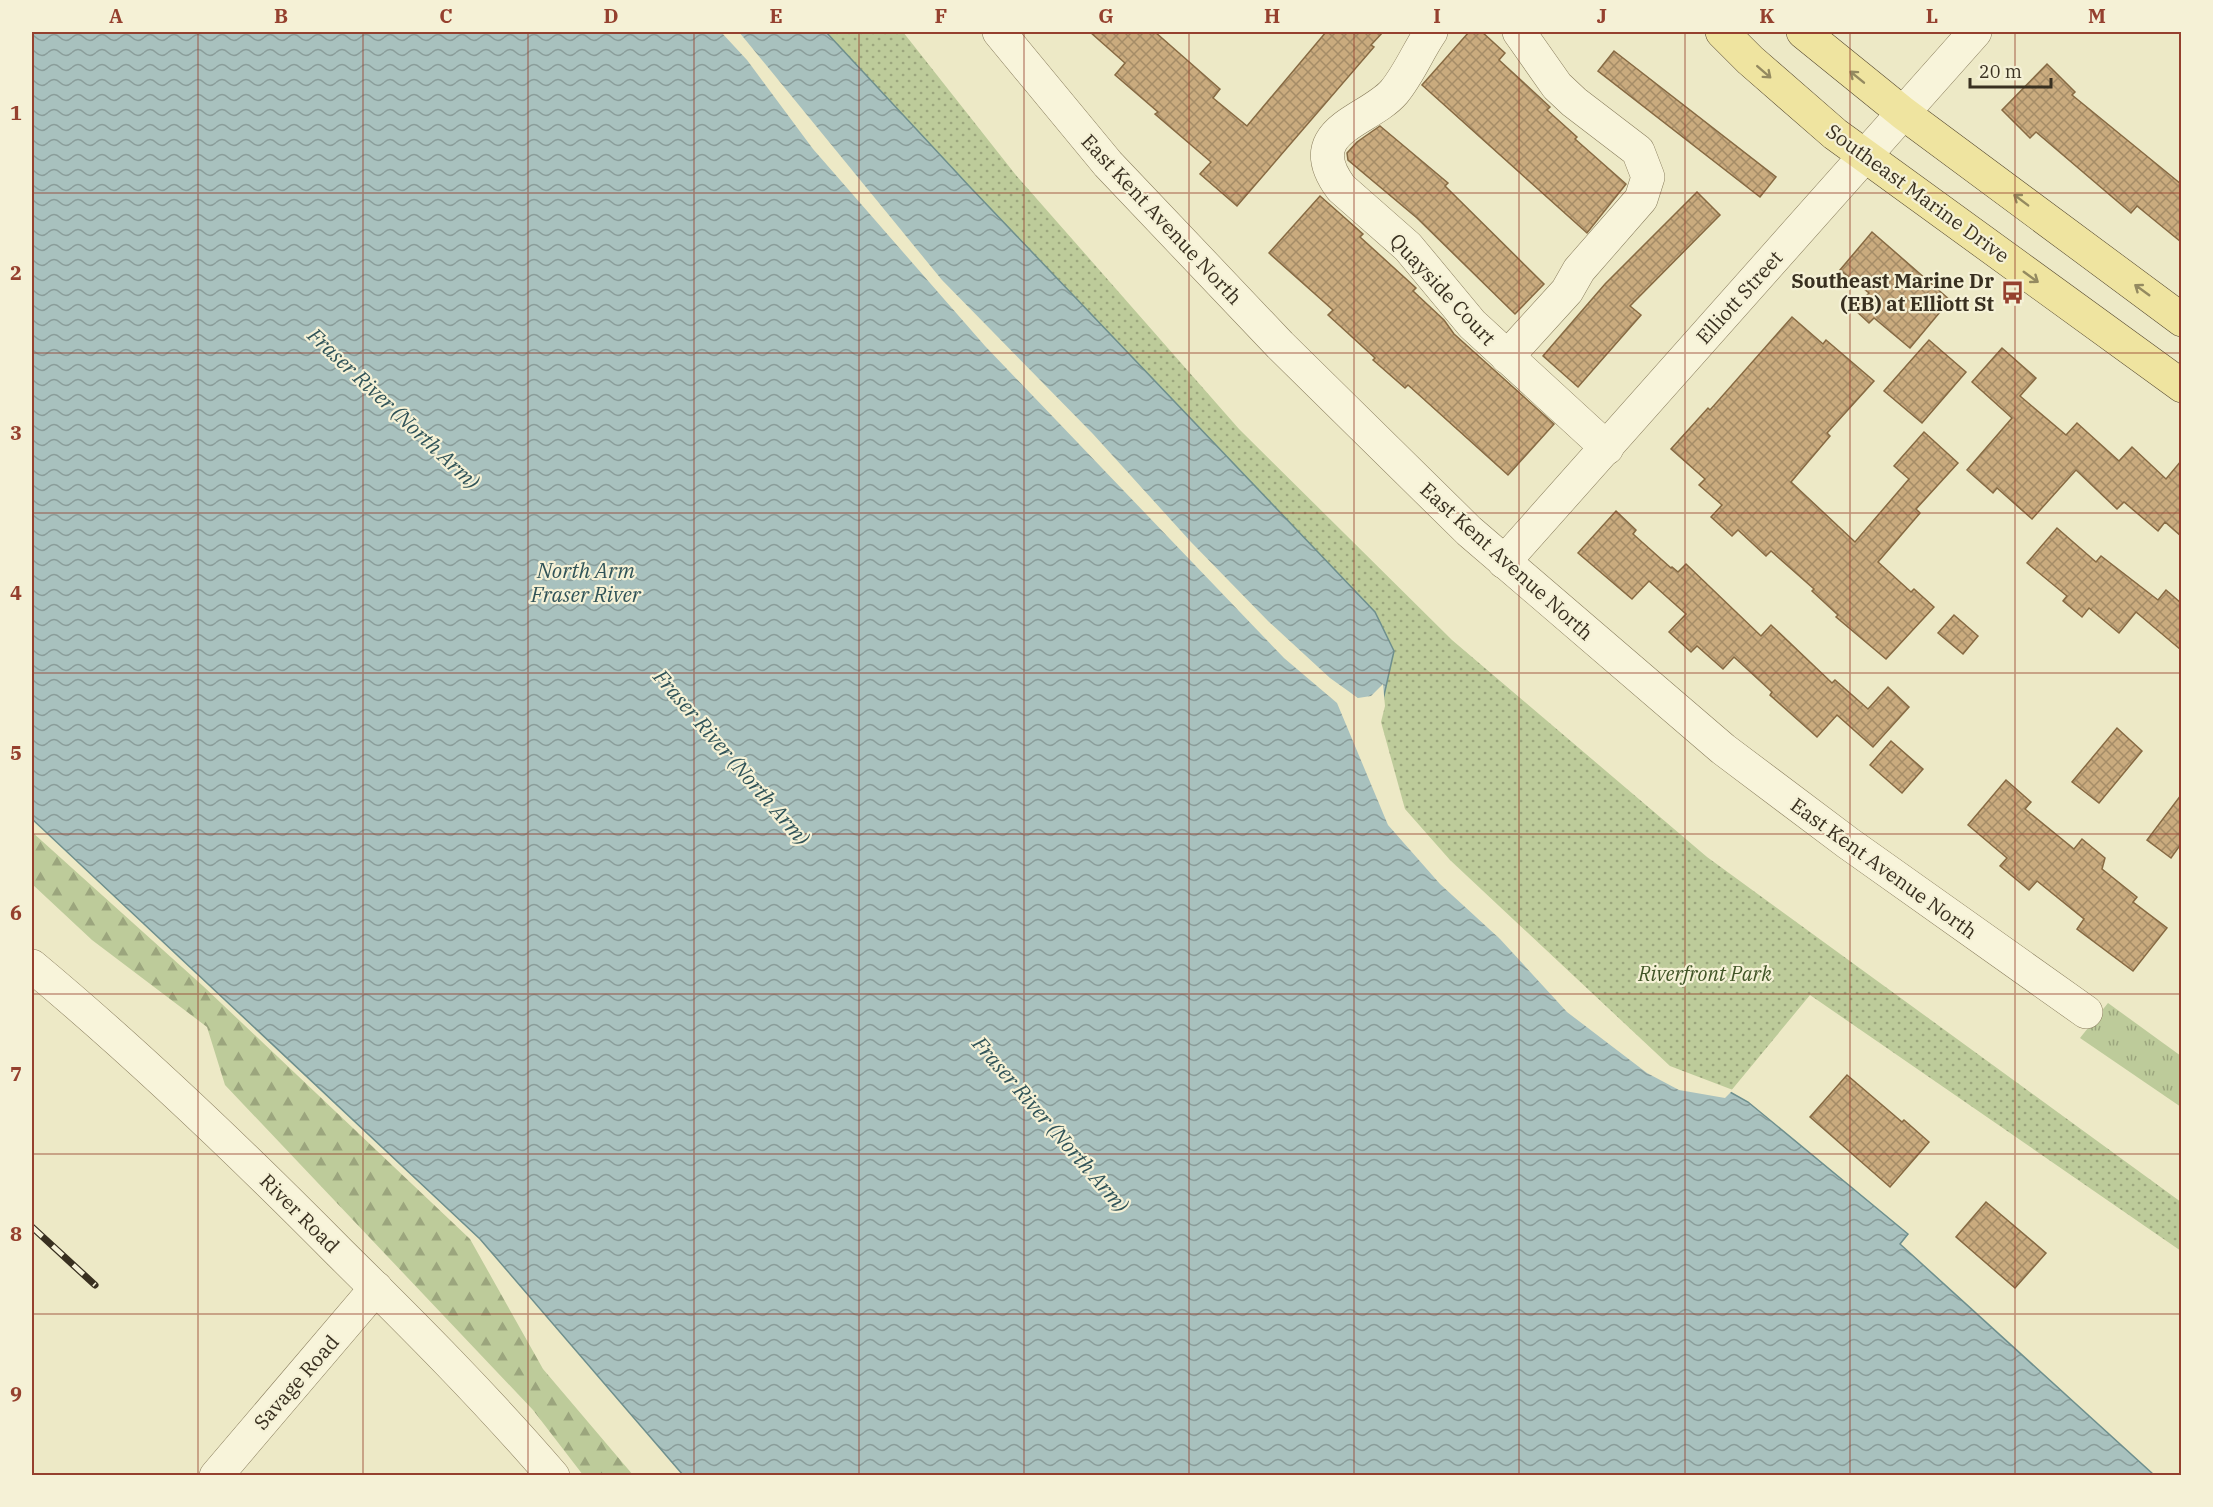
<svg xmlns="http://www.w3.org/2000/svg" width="2213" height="1507" viewBox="0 0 2213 1507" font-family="'IBM Plex Serif',serif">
  <defs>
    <pattern id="grass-tufts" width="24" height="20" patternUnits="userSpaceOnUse" patternTransform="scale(1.5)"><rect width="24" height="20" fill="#bdcb9a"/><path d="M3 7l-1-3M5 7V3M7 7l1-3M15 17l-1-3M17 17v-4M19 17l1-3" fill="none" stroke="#9ba57d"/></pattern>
    <pattern id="forest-firs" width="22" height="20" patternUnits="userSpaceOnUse" patternTransform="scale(1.5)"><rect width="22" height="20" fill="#bdcb9a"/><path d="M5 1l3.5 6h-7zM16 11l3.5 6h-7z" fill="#9ba57d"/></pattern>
    <pattern id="park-dots" width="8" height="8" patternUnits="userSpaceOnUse" patternTransform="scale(1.5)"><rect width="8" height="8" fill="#bdcb9a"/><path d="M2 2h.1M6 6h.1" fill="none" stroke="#9ba57d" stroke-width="1.8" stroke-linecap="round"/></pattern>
    <pattern id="water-waves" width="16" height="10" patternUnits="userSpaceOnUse" patternTransform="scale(1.5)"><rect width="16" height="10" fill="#a8c1be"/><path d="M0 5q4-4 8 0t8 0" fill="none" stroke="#8a9d9a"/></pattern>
    <pattern id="building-cross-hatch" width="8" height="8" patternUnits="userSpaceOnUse" patternTransform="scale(1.5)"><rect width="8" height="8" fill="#caab7e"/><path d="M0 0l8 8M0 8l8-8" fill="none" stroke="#a58c67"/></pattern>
  </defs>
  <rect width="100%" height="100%" fill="#ede9c6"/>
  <path fill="url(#grass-tufts)" d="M 2108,1003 L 2181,1056 L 2181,1107 L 2080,1038 Z"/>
  <path fill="url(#forest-firs)" d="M 32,832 L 203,986 L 470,1239 L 543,1369 L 633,1475 L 583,1475 L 533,1410 L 225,1085 L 207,1027 L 92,940 L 32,884 Z"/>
  <path fill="url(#park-dots)" d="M 826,32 L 903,32 L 1015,174 L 1239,429 L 1452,640 L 1707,857 L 2181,1202 L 2181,1251 L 1810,995 L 1730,1092 L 1669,1069 L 1449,862 L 1402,810 L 970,187 Z"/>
  <path fill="url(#water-waves)" stroke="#6e8f8d" stroke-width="1.5" d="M 32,32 L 826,32 L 970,187 L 1375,612 L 1394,651 L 1378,722 L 1402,810 L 1449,862 L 1669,1069 L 1730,1092 L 1748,1102 L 1908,1234 L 1900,1244 L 2154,1475 L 683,1475 L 480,1239 L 32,819 Z"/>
  <path fill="#ede9c6" d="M 721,32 L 739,32 L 942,280 L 1093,434 L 1191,542 L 1268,621 L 1330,678 L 1358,698 L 1371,696 L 1383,684 L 1385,706 L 1381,722 L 1405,809 L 1450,860 L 1670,1066 L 1733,1090 L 1725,1098 L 1679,1090 L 1647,1073 L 1567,1012 L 1500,939 L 1440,884 L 1388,825 L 1337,703 L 1284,658 L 985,346 L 813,149 L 747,60 Z"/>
  <g fill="url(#building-cross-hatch)" stroke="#876a43" stroke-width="1.5">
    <path d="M 1090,32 L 1155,32 L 1220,89 L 1213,98 L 1247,126 L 1326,32 L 1383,32 L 1371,45 L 1374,47 L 1237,206 L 1200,174 L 1211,162 L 1155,114 L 1158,112 L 1115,75 L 1125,63 Z"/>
    <path d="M 1469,32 L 1482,32 L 1505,53 L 1499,60 L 1550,107 L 1547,110 L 1577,137 L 1575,139 L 1626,184 L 1587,233 L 1422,85 Z"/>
    <path d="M 1614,51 L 1776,177 L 1760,197 L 1598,71 Z"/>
    <path d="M 2047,64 L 2075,92 L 2072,95 L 2181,184 L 2181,242 L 2137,206 L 2131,213 L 2036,132 L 2030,138 L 2002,110 Z"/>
    <path d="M 1380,126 L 1448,183 L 1445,186 L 1544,284 L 1515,314 L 1417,218 L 1348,160 L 1347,153 L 1357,142 Z"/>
    <path d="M 1697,192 L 1720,215 L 1630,306 L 1641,315 L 1578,387 L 1543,356 L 1605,284 Z"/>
    <path d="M 1320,196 L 1363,234 L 1360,237 L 1416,288 L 1413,291 L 1444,320 L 1454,334 L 1554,424 L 1508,475 L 1408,385 L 1405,388 L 1373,360 L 1375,358 L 1328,315 L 1333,310 L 1269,253 Z"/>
    <path d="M 1872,232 L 1950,300 L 1910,348 L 1874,318 L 1869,323 L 1854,309 L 1869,293 L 1840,270 Z"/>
    <path d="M 1792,317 L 1823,344 L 1826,340 L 1874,381 L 1827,433 L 1830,436 L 1791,482 L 1855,542 L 1909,479 L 1894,466 L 1924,432 L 1958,463 L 1916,509 L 1920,513 L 1878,562 L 1911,592 L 1914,589 L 1934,607 L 1886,659 L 1836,617 L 1838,615 L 1812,591 L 1814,589 L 1771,551 L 1766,556 L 1738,530 L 1732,536 L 1711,517 L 1722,505 L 1699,485 L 1705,479 L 1671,449 L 1708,408 L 1710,410 Z"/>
    <path d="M 1929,340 L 1966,372 L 1922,423 L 1884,391 Z"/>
    <path d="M 2002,348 L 2036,378 L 2020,396 L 2066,435 L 2077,423 L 2119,461 L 2132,447 L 2166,479 L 2181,461 L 2181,536 L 2165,522 L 2158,531 L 2124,502 L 2117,509 L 2076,470 L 2032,519 L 1997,488 L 1993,493 L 1967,470 L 2012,418 L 1972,382 Z"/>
    <path d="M 1616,511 L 1636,530 L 1633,534 L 1671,568 L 1672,567 L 1678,572 L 1686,564 L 1761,636 L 1771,625 L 1832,683 L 1835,680 L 1868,709 L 1888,687 L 1909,707 L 1873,747 L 1837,715 L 1817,737 L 1770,695 L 1772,692 L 1734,657 L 1723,669 L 1697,646 L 1691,652 L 1669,632 L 1686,614 L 1649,581 L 1632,599 L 1578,553 Z"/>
    <path d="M 2057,528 L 2096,562 L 2101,556 L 2158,600 L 2166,590 L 2181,603 L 2181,650 L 2136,612 L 2119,633 L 2089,608 L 2082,617 L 2063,601 L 2067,596 L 2027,563 Z"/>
    <path d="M 1954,615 L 1978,636 L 1963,654 L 1938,633 Z"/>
    <path d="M 2117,728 L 2142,751 L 2099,803 L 2072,782 Z"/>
    <path d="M 1891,741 L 1923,769 L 1902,793 L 1870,765 Z"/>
    <path d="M 2006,780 L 2031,802 L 2025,809 L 2074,849 L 2082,839 L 2105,858 L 2102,869 L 2137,897 L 2133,902 L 2167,928 L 2133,971 L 2077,929 L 2084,919 L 2037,881 L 2029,890 L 2000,866 L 2007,858 L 1968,825 Z"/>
    <path d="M 2181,795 L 2181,844 L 2171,858 L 2147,840 Z"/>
    <path d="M 1847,1075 L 1902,1122 L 1904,1120 L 1929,1142 L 1890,1187 L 1810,1117 Z"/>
    <path d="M 1986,1202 L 2046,1253 L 2015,1288 L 1956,1237 Z"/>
  </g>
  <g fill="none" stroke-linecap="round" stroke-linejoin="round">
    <defs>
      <g id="minor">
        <path d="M 999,32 L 1108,164 L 1280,345 L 1469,531 L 1723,749 L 1848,843 L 2086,1012"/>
        <path d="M 1431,32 C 1418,51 1409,74 1394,92 C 1368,122 1298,130 1341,188 L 1408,247 L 1472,324 L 1607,448"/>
        <path d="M 1507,357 L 1567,291 L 1579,270 L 1641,199 L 1648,177 L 1638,151 L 1574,102 L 1557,86 L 1519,32"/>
        <path d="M 1504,562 L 1975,32"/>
        <path d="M 32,966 C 140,1056 241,1153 340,1253 C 414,1326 485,1397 553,1476"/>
        <path d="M 216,1476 L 376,1288"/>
      </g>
      <g id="major">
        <path d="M 1722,32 L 1750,60 L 1835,134 L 2182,386"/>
        <path d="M 1803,32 L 1903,113 L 2182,320"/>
      </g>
    </defs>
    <use href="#minor" stroke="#887c5c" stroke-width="34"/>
    <use href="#major" stroke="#564930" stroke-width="34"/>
    <use href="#minor" stroke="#f8f4da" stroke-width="33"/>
    <use href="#major" stroke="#efe4a0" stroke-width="33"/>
    <defs>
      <path id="rail" d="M 32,1227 L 95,1285"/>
    </defs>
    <use href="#rail" stroke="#393020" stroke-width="7"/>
    <use href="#rail" stroke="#f5f1d6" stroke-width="4.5" stroke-dasharray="14" stroke-linecap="butt"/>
  </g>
  <defs><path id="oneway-shaft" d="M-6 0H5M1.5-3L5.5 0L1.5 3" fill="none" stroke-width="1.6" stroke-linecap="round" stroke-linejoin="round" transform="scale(1.5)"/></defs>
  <g stroke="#948a60">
    <use href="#oneway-shaft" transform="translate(1764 72) rotate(41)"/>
    <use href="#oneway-shaft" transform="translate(1857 77) rotate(-141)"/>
    <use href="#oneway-shaft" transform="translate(2021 200) rotate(-143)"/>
    <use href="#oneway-shaft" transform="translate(2031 277) rotate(36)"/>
    <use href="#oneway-shaft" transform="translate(2142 290) rotate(-144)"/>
  </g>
  <path fill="none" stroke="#95402e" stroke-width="1.5" stroke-opacity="0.55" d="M 198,32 L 198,1476M 363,32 L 363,1476M 528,32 L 528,1476M 694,32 L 694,1476M 859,32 L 859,1476M 1024,32 L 1024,1476M 1189,32 L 1189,1476M 1354,32 L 1354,1476M 1519,32 L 1519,1476M 1685,32 L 1685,1476M 1850,32 L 1850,1476M 2015,32 L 2015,1476M 32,193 L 2182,193M 32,353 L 2182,353M 32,513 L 2182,513M 32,673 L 2182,673M 32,834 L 2182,834M 32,994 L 2182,994M 32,1154 L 2182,1154M 32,1314 L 2182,1314"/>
  <defs>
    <symbol id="bus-bare" viewBox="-9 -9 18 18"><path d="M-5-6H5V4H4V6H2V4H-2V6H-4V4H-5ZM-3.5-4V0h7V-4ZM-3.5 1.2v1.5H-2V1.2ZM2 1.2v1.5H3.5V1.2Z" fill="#95402e" stroke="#f5f1d6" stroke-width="2.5" paint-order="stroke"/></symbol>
  </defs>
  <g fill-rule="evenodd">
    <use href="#bus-bare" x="1996" y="276" width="33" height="33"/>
  </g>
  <g text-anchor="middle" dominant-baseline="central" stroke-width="4.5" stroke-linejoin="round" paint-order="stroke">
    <g font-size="20" fill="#393020" stroke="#f5f1d6">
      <text transform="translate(1918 193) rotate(36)">Southeast Marine Drive</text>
      <text transform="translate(1162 219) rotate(47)">East Kent Avenue North</text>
      <text transform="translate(1443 289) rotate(47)">Quayside Court</text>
      <text transform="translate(1739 297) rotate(-48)">Elliott Street</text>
      <text transform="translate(1507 561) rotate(42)">East Kent Avenue North</text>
      <text transform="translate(1884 868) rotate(36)">East Kent Avenue North</text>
      <text transform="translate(300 1213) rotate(45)">River Road</text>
      <text transform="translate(296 1382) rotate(-49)">Savage Road</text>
    </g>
    <g font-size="20" font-weight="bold" fill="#393020" stroke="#f5f1d6" text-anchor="end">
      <text x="1994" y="280">Southeast Marine Dr<tspan x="1994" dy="23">(EB) at Elliott St</tspan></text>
    </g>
    <g font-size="20" font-style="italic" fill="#415527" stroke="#f5f1d6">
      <text x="1705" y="973">Riverfront Park</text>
    </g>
    <g font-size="21" font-style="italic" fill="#305358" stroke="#f5f1d6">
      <text transform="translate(394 408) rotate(43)">Fraser River (North Arm)</text>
      <text x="586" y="570">North Arm<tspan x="586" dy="24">Fraser River</tspan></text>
      <text transform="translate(732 757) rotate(49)">Fraser River (North Arm)</text>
      <text transform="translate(1051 1124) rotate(49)">Fraser River (North Arm)</text>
    </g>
  </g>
  <rect width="2213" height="1507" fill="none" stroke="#f5f1d6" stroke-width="66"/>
  <path d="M1970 78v9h81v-9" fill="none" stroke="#393020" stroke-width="3"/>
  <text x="1979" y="78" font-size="18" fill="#393020" stroke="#f5f1d6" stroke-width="4.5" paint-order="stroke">20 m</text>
  <rect x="33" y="33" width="2147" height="1441" fill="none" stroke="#95402e" stroke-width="2"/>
  <g font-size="20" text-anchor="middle" font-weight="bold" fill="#95402e">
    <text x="116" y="23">A</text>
    <text x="281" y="23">B</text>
    <text x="446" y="23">C</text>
    <text x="611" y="23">D</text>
    <text x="776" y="23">E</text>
    <text x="941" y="23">F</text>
    <text x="1106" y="23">G</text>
    <text x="1272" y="23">H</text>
    <text x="1437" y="23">I</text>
    <text x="1602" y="23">J</text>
    <text x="1767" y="23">K</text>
    <text x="1932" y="23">L</text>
    <text x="2097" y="23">M</text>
    <text x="16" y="120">1</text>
    <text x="16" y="280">2</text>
    <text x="16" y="440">3</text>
    <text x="16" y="600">4</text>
    <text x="16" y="760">5</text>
    <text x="16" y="920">6</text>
    <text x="16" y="1081">7</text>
    <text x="16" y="1241">8</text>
    <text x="16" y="1401">9</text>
  </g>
</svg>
